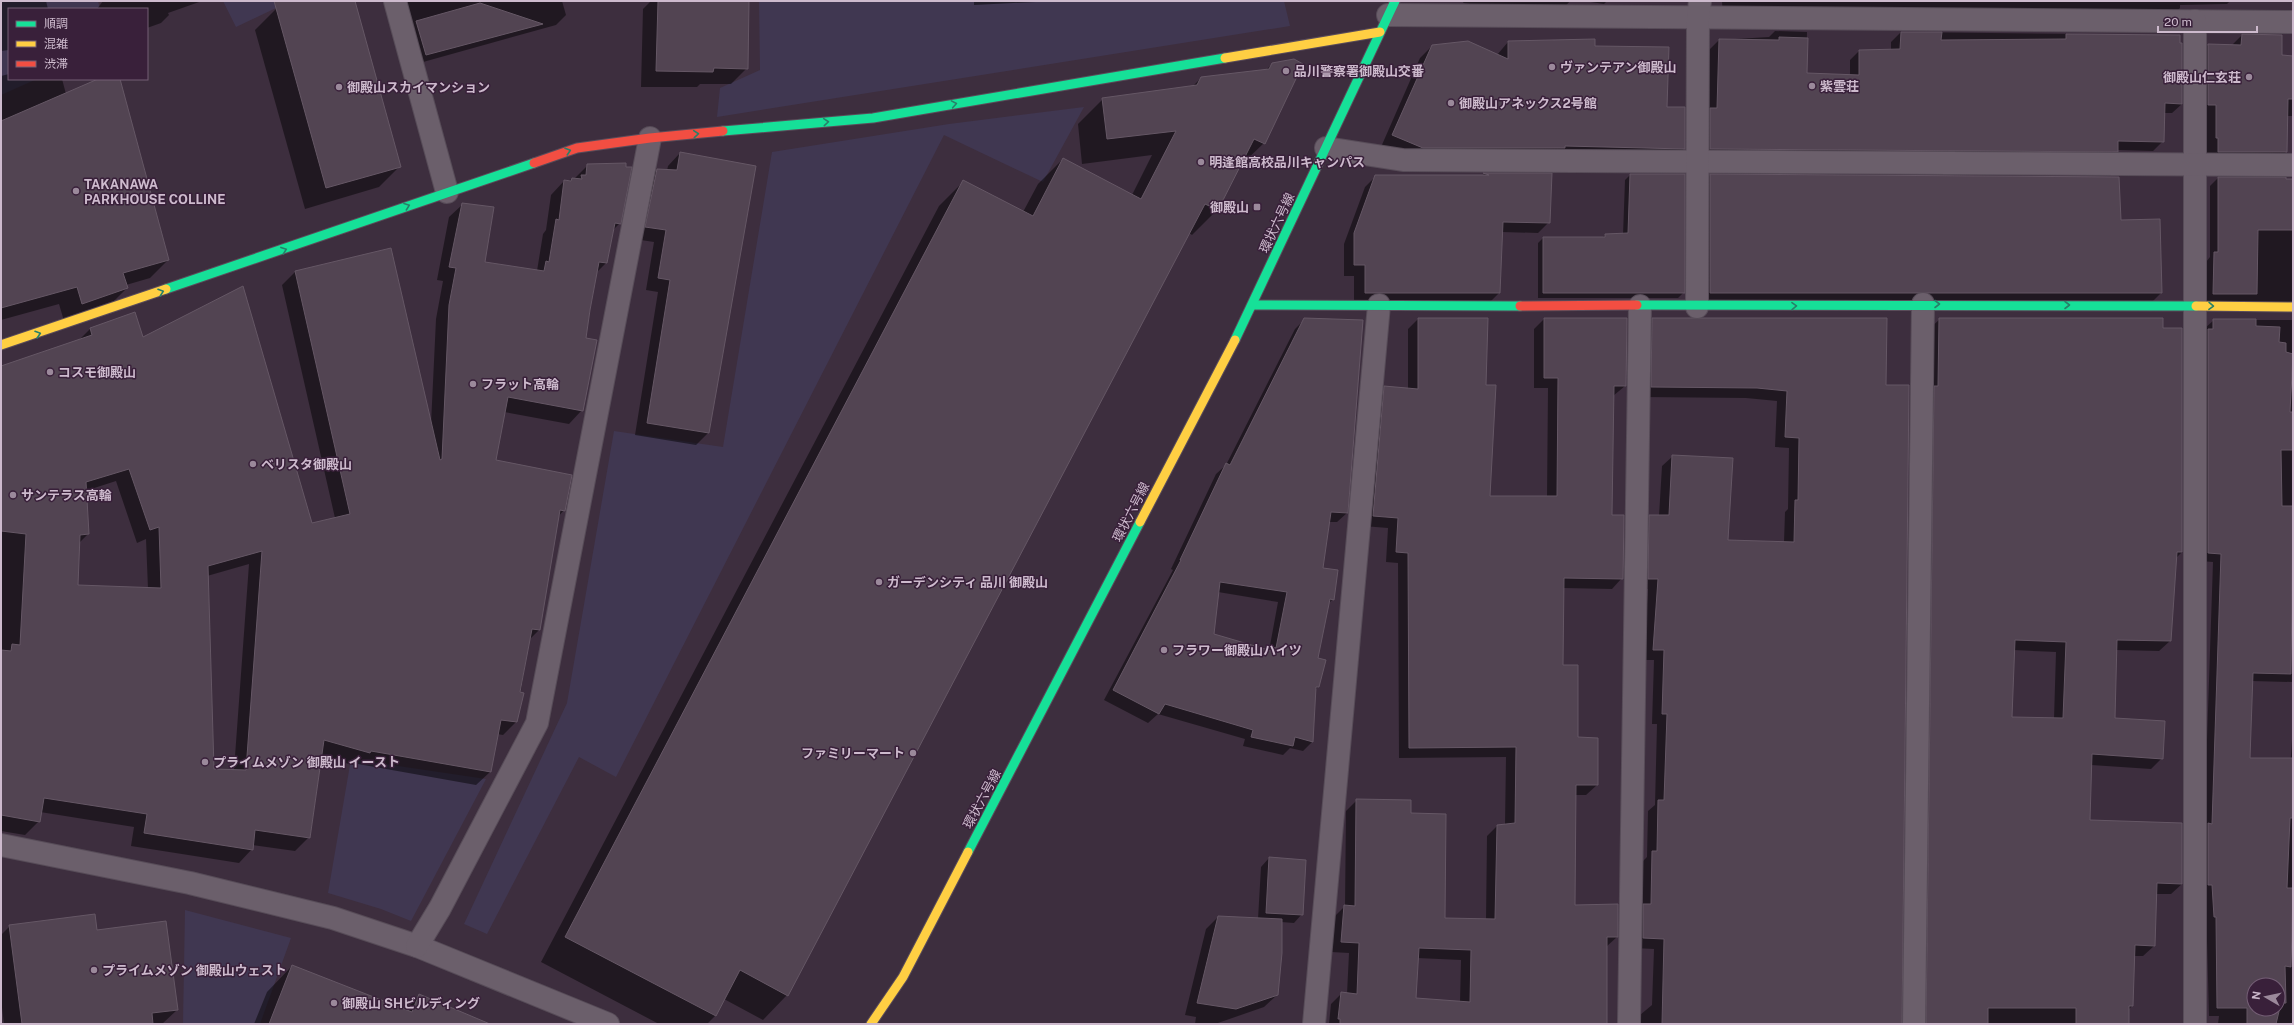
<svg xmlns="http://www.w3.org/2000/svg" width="2294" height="1025" viewBox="0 0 2294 1025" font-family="'Public Sans','Noto Sans JP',sans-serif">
  <rect width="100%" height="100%" fill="#3d2e3e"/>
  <g fill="#403751">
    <path d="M 1,1 L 98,1 L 100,9 L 9,9 L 9,79 L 37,79 L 1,95 Z"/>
    <path d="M 223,1 L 301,1 L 276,8 L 236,27 Z"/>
    <path d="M 759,1 L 1284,1 L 1290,26 L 717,117 L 720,88 L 760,70 Z"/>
    <path d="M 1084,107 L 1043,182 L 944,135 L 616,777 L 579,757 L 487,934 L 464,924 L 567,703 L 614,431 L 723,447 L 772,152 L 949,124 Z"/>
    <path d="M 351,759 L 486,779 L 411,921 L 381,909 L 328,893 Z"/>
    <path d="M 185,910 L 291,938 L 260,1024 L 183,1024 Z"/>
  </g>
  <g fill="#0007" fill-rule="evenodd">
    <path d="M 1,1 L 46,1 L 48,9 L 9,9 L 9,50 L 1,51 Z"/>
    <path d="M 103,1 L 202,1 L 168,13 L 169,15 L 161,23 L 147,28 L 147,9 L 97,9 Z"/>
    <path d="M 305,1 L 354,1 L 400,166 L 379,187 L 305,209 L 255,30 L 276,9 Z"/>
    <path d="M 400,1 L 562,1 L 566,15 L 556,25 L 416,64 Z"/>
    <path d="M 651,1 L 748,1 L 747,68 L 731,84 L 700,84 L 697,87 L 641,87 L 643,9 Z"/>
    <path d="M 974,1 L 1056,1 L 974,5 Z"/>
    <path d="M 1464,1 L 1570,1 L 1556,17 L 1463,3 Z"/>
    <path d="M 1584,1 L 1607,1 L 1604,4 Z"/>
    <path d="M 1722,1 L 2230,1 L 2227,4 L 2180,5 L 2180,8 L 2163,25 L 1723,22 Z"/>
    <path d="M 1775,31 L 1807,32 L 1806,74 L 1850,76 L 1850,60 L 1859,51 L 1891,50 L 1891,42 L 1901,32 L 2179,35 L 2182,104 L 2172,113 L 2163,113 L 2163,141 L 2153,151 L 2117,150 L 2108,161 L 1701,159 L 1708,111 L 1709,50 L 1719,40 L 1769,37 Z"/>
    <path d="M 2242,35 L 2281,56 L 2293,57 L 2293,116 L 2287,116 L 2286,152 L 2269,169 L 2201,169 L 2191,62 L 2208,45 L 2231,46 Z"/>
    <path d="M 1508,42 L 1594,47 L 1666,108 L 1684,149 L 1672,160 L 1410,159 L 1381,147 L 1420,58 L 1432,46 L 1497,55 Z"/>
    <path d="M 1272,64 L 1264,143 L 1238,168 L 1217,210 L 1192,235 L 1188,232 L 787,995 L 763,1020 L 724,999 L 715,1016 L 707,1024 L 659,1024 L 541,962 L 939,206 L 964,181 L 1023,212 L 1038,184 L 1063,159 L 1132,195 L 1152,155 L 1082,164 L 1078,124 L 1103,99 L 1193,86 L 1201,78 L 1266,70 Z"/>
    <path d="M 9,74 L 9,79 L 62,79 L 66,94 L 100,79 L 119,79 L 168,260 L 150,278 L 126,285 L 127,288 L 109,306 L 64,321 L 59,304 L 1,320 L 1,76 Z"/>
    <path d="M 680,153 L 755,167 L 708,433 L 696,445 L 635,435 L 658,292 L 646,290 L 654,242 L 634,239 L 645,182 L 657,170 L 667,171 L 668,166 Z"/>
    <path d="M 588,165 L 620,223 L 612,231 L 606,263 L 596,273 L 585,339 L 582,410 L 569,424 L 504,412 L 495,461 L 564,510 L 558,517 L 539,630 L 529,640 L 516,722 L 503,735 L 497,734 L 490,772 L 476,785 L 358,764 L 356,766 L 321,756 L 309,837 L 295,851 L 252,845 L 252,849 L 239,863 L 131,846 L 134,827 L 40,812 L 39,821 L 25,835 L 1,831 L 1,372 L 78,341 L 90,329 L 135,314 L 142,339 L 311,525 L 335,518 L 282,285 L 295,272 L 390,249 L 431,424 L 436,319 L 443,281 L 437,280 L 449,217 L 463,204 L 483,262 L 537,271 L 543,234 L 546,230 L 551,195 L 564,181 L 574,179 ZM 116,481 L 137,543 L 146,539 L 148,589 L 77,586 L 79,543 L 88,534 L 85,491 ZM 249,564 L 234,770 L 213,770 L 207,576 Z"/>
    <path d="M 1484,174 L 1551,174 L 1549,222 L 1538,233 L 1502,232 L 1499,293 L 1488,304 L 1354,303 L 1354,276 L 1344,276 L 1344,244 L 1365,187 L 1376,176 L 1481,176 Z"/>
    <path d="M 1630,175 L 1684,292 L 1678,298 L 1538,298 L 1538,243 L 1543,238 L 1602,238 L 1605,235 L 1623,235 L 1625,180 Z"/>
    <path d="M 1710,175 L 2120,221 L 2161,293 L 2152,302 L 1701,302 L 1701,184 Z"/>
    <path d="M 2218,178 L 2293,180 L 2293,308 L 2205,302 L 2206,262 L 2210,257 L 2210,186 Z"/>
    <path d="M 1305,319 L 1362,321 L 1347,513 L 1337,522 L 1328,522 L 1322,569 L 1333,599 L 1328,604 L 1317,659 L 1318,687 L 1315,690 L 1312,742 L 1303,751 L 1290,748 L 1283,755 L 1243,746 L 1245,739 L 1158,714 L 1148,723 L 1104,700 L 1173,570 L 1171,569 L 1216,474 L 1226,465 L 1295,329 ZM 1218,592 L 1278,602 L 1269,651 L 1213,635 Z"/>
    <path d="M 1418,319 L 1485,386 L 1489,497 L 1547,497 L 1548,388 L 1534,388 L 1534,329 L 1544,319 L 1625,386 L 1613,396 L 1611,516 L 1622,578 L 1612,589 L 1563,588 L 1562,666 L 1577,738 L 1597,785 L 1586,795 L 1575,795 L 1574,906 L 1617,937 L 1606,947 L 1606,1024 L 1329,1024 L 1331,1004 L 1342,993 L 1347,994 L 1349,953 L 1331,952 L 1334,917 L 1345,906 L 1346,811 L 1357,800 L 1410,814 L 1444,919 L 1486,920 L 1487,836 L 1497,826 L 1505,825 L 1506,757 L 1399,758 L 1398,563 L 1386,562 L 1388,528 L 1363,526 L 1374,398 L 1385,388 L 1408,389 L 1408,329 ZM 1417,958 L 1461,960 L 1460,1002 L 1415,999 Z"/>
    <path d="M 1653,319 L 1885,386 L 1900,1024 L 1639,1024 L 1640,1015 L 1652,1005 L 1654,949 L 1633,948 L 1642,862 L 1647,857 L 1648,811 L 1655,805 L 1657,724 L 1652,724 L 1654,660 L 1643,660 L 1648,589 L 1638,589 L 1639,526 L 1650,516 L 1659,516 L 1662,466 L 1673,456 L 1727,541 L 1784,542 L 1785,512 L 1788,509 L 1789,448 L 1775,447 L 1777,401 L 1746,398 L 1641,397 L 1642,329 Z"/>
    <path d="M 1940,319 L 2182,552 L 2176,558 L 2170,641 L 2159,651 L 2116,650 L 2114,719 L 2162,758 L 2151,769 L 2091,765 L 2089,821 L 2182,884 L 2171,894 L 2156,894 L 2154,946 L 2143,956 L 2133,956 L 2132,1006 L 2128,1010 L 2128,1024 L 1917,1024 L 1929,329 ZM 2013,650 L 2056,652 L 2054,719 L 2011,718 Z"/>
    <path d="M 2214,320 L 2293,320 L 2293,682 L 2251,681 L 2244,901 L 2281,903 L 2293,725 L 2293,1024 L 2218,1024 L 2219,1016 L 2209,1016 L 2204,829 L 2213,562 L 2200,561 L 2205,328 ZM 2254,985 L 2278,985 L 2278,1009 L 2254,1009 Z"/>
    <path d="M 1269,858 L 1302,914 L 1294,923 L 1281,922 L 1277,995 L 1264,1007 L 1215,1024 L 1195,1024 L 1196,1017 L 1185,1015 L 1206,929 L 1218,917 L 1258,919 L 1261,867 Z"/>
    <path d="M 10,926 L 96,931 L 177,1010 L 162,1024 L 4,1024 L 1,999 L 1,935 Z"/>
    <path d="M 292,966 L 405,1010 L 420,995 L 489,1024 L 254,1024 L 267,992 Z"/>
  </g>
  <g fill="#524452" stroke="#655765" fill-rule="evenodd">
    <path d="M 274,1 L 355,1 L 401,167 L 326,188 Z"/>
    <path d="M 658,1 L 749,1 L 748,69 L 714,68 L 713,72 L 656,71 Z"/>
    <path d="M 480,3 L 543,24 L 426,55 L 416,21 Z"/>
    <path d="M 1901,32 L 1942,32 L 1941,40 L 2066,39 L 2066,34 L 2180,35 L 2180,43 L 2182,43 L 2182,104 L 2165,103 L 2164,142 L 2118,141 L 2118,152 L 1710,149 L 1710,108 L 1717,108 L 1719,39 L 1779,40 L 1779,37 L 1808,38 L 1807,73 L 1859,75 L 1859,50 L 1900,49 Z"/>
    <path d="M 2242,34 L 2282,35 L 2282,55 L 2293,56 L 2293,99 L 2288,99 L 2287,152 L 2218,152 L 2218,138 L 2216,138 L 2216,105 L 2208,105 L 2208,44 L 2241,45 Z"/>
    <path d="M 1595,39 L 1595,46 L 1669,47 L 1667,107 L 1685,107 L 1685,149 L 1565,146 L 1565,148 L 1423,148 L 1392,135 L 1432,45 L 1468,41 L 1508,59 L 1508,41 Z"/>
    <path d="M 1294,59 L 1303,64 L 1265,144 L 1254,139 L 1218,210 L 1205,204 L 788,996 L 740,970 L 716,1016 L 565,937 L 963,180 L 1033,216 L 1063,158 L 1141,199 L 1176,131 L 1107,139 L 1102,98 L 1197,85 L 1201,77 L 1269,69 L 1272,63 Z"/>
    <path d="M 98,79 L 120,79 L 169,260 L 123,273 L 128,288 L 82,304 L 77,287 L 1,308 L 1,121 Z"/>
    <path d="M 680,152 L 756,166 L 709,433 L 647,423 L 670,280 L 658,278 L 666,230 L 645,227 L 657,169 L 677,170 Z"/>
    <path d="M 626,163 L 626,167 L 632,167 L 621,224 L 615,223 L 607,263 L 599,262 L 590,310 L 586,338 L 597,340 L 583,411 L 508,397 L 496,460 L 572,475 L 565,511 L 560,510 L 540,630 L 532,629 L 520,692 L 524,693 L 517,722 L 501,720 L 491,772 L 371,751 L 370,753 L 324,740 L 310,838 L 255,830 L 253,850 L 144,833 L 147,814 L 44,798 L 40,822 L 1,815 L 1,650 L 11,651 L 12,644 L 20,645 L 26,534 L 1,531 L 1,366 L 92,335 L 90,328 L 135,312 L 143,337 L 243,286 L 312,523 L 350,514 L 295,271 L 391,248 L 440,460 L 442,459 L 449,305 L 456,268 L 449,267 L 462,203 L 494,207 L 485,262 L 544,271 L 546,261 L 549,262 L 556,219 L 559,220 L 564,180 L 571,181 L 572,178 L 582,179 L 581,175 L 586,175 L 587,164 ZM 129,469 L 150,530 L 159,527 L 161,588 L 78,585 L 80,535 L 89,534 L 86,482 ZM 262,551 L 246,770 L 214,769 L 208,566 Z"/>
    <path d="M 1483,173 L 1552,173 L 1550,223 L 1503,222 L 1500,293 L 1365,293 L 1365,265 L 1354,265 L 1354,233 L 1375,175 L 1489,175 Z"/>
    <path d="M 1630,174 L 1685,174 L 1685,293 L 1543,293 L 1543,237 L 1605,237 L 1605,234 L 1628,233 Z"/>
    <path d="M 1710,174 L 2119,177 L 2121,220 L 2160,219 L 2162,293 L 1710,293 Z"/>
    <path d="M 2218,177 L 2286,177 L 2286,179 L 2293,179 L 2293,230 L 2258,230 L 2257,294 L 2213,294 L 2214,252 L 2218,252 Z"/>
    <path d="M 1304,318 L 1363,320 L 1348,513 L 1331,512 L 1323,568 L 1338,570 L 1334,600 L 1330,599 L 1318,658 L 1326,660 L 1319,687 L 1316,687 L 1313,742 L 1295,737 L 1293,746 L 1251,737 L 1253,730 L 1165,704 L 1159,714 L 1113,690 L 1181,560 L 1180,560 L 1226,463 L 1230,465 ZM 1220,582 L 1287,592 L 1276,648 L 1273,647 L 1272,651 L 1214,634 Z"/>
    <path d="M 1418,318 L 1488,318 L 1486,385 L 1496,385 L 1490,496 L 1557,496 L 1558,378 L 1544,378 L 1544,318 L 1627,318 L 1626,386 L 1614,386 L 1612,515 L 1624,515 L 1623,579 L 1564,578 L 1563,665 L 1578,665 L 1578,737 L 1598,738 L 1598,785 L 1576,785 L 1575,905 L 1618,904 L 1618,937 L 1607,937 L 1607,1024 L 1340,1024 L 1340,1019 L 1338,1019 L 1341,992 L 1357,994 L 1359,943 L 1341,942 L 1344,905 L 1355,906 L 1356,799 L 1411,800 L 1411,813 L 1446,814 L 1445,918 L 1495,919 L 1497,825 L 1515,823 L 1516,747 L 1409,748 L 1408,553 L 1396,552 L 1398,518 L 1373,516 L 1384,386 L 1418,389 ZM 1419,948 L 1471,950 L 1470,1002 L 1416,998 Z"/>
    <path d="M 1652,318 L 1887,318 L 1886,385 L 1909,385 L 1902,1024 L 1662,1024 L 1664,939 L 1643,938 L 1643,904 L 1651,904 L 1652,851 L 1657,851 L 1658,800 L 1664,800 L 1667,714 L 1662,714 L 1664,650 L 1653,650 L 1658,579 L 1648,579 L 1649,515 L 1669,515 L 1672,455 L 1733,458 L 1728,540 L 1794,542 L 1795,500 L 1798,500 L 1799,438 L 1785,437 L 1787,391 L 1757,388 L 1651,387 Z"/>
    <path d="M 1939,318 L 2163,318 L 2163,328 L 2182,328 L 2182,552 L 2177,552 L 2171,641 L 2117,640 L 2115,718 L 2165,721 L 2163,759 L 2092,754 L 2090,820 L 2182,823 L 2182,884 L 2157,883 L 2155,946 L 2135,945 L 2133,1006 L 2129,1006 L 2129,1024 L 2076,1024 L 2076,1008 L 1988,1008 L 1988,1024 L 1926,1024 L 1934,386 L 1938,386 ZM 2015,640 L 2066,642 L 2063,718 L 2012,717 Z"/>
    <path d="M 2213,319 L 2256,319 L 2256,326 L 2280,327 L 2279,342 L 2286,343 L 2286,352 L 2293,354 L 2290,412 L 2293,412 L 2293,450 L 2281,450 L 2282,506 L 2293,506 L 2291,674 L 2253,673 L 2250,758 L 2293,758 L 2293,818 L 2290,818 L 2287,888 L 2293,888 L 2291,967 L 2285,966 L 2286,1003 L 2281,1003 L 2276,1024 L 2247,1024 L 2247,1008 L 2217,1008 L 2216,917 L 2214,917 L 2212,885 L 2208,885 L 2208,823 L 2212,824 L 2221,554 L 2208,553 L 2208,329 L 2213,329 ZM 2254,985 L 2278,985 L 2278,1009 L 2254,1009 Z"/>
    <path d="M 1269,857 L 1306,860 L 1303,915 L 1266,913 Z"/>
    <path d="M 95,914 L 97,930 L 166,921 L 178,1010 L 152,1013 L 153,1024 L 22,1024 L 9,925 Z"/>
    <path d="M 1218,916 L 1282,919 L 1282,953 L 1278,995 L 1236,1009 L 1197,1003 Z"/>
    <path d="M 292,965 L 412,1012 L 419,994 L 490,1024 L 269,1024 Z"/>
  </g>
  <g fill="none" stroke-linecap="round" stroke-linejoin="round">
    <defs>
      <g id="street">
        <path d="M 395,1 L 447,192"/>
        <path d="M 1388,15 L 2293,22"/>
        <path d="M 2195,21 L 2195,1024"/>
        <path d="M 1326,148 L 1403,160 L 2293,165"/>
        <path d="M 1697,307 L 1698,19 L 1700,1"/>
        <path d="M 1,845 L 190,883 L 333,918 L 417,946 L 608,1024"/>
        <path d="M 417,946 L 440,908 L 537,723 L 650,138"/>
        <path d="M 1314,1024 L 1379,305"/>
        <path d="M 1629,1024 L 1640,306"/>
        <path d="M 1914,1024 L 1923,304"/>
      </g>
      <g id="fast">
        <path d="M 723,131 L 873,118 L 1225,58"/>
        <path d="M 166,289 L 534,163"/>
        <path d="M 1253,305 L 1520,306"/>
        <path d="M 1637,305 L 2196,306"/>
        <path d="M 1235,340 L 1395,1"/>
        <path d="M 968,852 L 1140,522"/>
      </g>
      <g id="slow">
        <path d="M 1225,58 L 1380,32"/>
        <path d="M 2196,306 L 2293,307"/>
        <path d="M 1,345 L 166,289"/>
        <path d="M 1140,522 L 1235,340"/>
        <path d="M 871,1024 L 903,977 L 968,852"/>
      </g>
      <g id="jam">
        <path d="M 534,163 L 577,148 L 650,138 L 723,131"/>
        <path d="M 1520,306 L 1637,305"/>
      </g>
    </defs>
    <use href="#street" stroke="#574c58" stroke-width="24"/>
    <use href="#fast" stroke="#5a4c5a" stroke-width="11"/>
    <use href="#slow" stroke="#5a4c5a" stroke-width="11"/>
    <use href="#jam" stroke="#5a4c5a" stroke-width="11"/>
    <use href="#street" stroke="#6b5f6b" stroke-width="22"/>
    <use href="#fast" stroke="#16e098" stroke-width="9"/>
    <use href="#slow" stroke="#ffcf43" stroke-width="9"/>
    <use href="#jam" stroke="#f24e42" stroke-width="9"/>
  </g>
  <defs><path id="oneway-chevron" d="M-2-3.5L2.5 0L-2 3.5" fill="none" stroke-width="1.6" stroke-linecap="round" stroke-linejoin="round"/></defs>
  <g stroke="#288069">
    <use href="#oneway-chevron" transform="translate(954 104) rotate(-10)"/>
    <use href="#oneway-chevron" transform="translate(826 122) rotate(-5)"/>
    <use href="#oneway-chevron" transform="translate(696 134) rotate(-5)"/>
    <use href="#oneway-chevron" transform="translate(568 151) rotate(-18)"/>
    <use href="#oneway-chevron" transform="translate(407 206) rotate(-20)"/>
    <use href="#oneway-chevron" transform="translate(284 250) rotate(-20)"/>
    <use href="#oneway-chevron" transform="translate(161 292) rotate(-19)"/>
    <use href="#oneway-chevron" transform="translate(1937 304)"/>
    <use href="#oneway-chevron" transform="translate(2067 305)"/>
    <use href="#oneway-chevron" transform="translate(1794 306) rotate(-1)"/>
    <use href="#oneway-chevron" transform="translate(2211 306) rotate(1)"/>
    <use href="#oneway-chevron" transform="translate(38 334) rotate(-18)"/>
  </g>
  <g fill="#9b899b" stroke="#39203a" stroke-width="1.5">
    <circle cx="1552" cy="67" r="4"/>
    <circle cx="1286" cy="71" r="4"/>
    <circle cx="2249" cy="77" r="4"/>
    <circle cx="1812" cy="86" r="4"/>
    <circle cx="339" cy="87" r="4"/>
    <circle cx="1451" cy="103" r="4"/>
    <circle cx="1201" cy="162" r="4"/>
    <circle cx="76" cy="191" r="4"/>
    <rect x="1253" y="203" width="8" height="8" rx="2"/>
    <circle cx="50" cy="372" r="4"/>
    <circle cx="473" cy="384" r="4"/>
    <circle cx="253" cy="464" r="4"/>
    <circle cx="13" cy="495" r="4"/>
    <circle cx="879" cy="582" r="4"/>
    <circle cx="1164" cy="650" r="4"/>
    <circle cx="913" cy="753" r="4"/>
    <circle cx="205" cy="762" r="4"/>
    <circle cx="94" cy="970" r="4"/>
    <circle cx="334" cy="1003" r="4"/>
  </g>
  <g text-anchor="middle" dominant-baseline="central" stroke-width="3" stroke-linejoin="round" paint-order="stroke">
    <g font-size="13" font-weight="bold" fill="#cdbacd" stroke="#39203a" text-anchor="start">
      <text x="1560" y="67">ヴァンテアン御殿山</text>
      <text x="1294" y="71">品川警察署御殿山交番</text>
      <text x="2241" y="77" text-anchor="end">御殿山仁玄荘</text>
      <text x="1820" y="86">紫雲荘</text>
      <text x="347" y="87">御殿山スカイマンション</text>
      <text x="1459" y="103">御殿山アネックス2号館</text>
      <text x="1209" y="162">明逢館高校品川キャンパス</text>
      <text x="84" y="184">TAKANAWA<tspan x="84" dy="15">PARKHOUSE COLLINE</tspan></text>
      <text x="1249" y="207" text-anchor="end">御殿山</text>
      <text x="58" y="372">コスモ御殿山</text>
      <text x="481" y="384">フラット高輪</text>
      <text x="261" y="464">ベリスタ御殿山</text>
      <text x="21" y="495">サンテラス高輪</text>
      <text x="887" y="582">ガーデンシティ 品川 御殿山</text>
      <text x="1172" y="650">フラワー御殿山ハイツ</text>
      <text x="905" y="753" text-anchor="end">ファミリーマート</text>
      <text x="213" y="762">プライムメゾン 御殿山 イースト</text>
      <text x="102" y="970">プライムメゾン 御殿山ウェスト</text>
      <text x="342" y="1003">御殿山 SHビルディング</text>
    </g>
    <g font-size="13" fill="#cdbacd" stroke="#39203a">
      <text transform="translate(1277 223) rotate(-65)">環状六号線</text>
      <text transform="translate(1131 512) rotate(-63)">環状六号線</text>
      <text transform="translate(982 799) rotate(-62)">環状六号線</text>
    </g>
  </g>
  <rect width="2294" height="1025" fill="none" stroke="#cdbacd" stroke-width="4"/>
  <rect x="8" y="8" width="140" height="72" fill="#39203a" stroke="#745e75"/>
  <rect x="16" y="21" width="20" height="6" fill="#16e098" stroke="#745e75"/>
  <text x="44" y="28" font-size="12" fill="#cdbacd">順調</text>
  <rect x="16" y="41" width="20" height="6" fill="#ffcf43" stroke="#745e75"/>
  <text x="44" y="48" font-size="12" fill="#cdbacd">混雑</text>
  <rect x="16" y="61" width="20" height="6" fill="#f24e42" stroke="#745e75"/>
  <text x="44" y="68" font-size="12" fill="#cdbacd">渋滞</text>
  <g transform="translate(2266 997) rotate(279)"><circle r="19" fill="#39203a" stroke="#745e75"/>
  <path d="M0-3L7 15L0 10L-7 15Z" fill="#9b899b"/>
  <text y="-6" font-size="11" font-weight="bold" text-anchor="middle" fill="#cdbacd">N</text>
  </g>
  <path d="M2158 26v6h99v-6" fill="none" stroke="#cdbacd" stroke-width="2"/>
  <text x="2164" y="26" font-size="12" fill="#cdbacd" stroke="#39203a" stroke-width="3" paint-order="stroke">20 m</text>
</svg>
